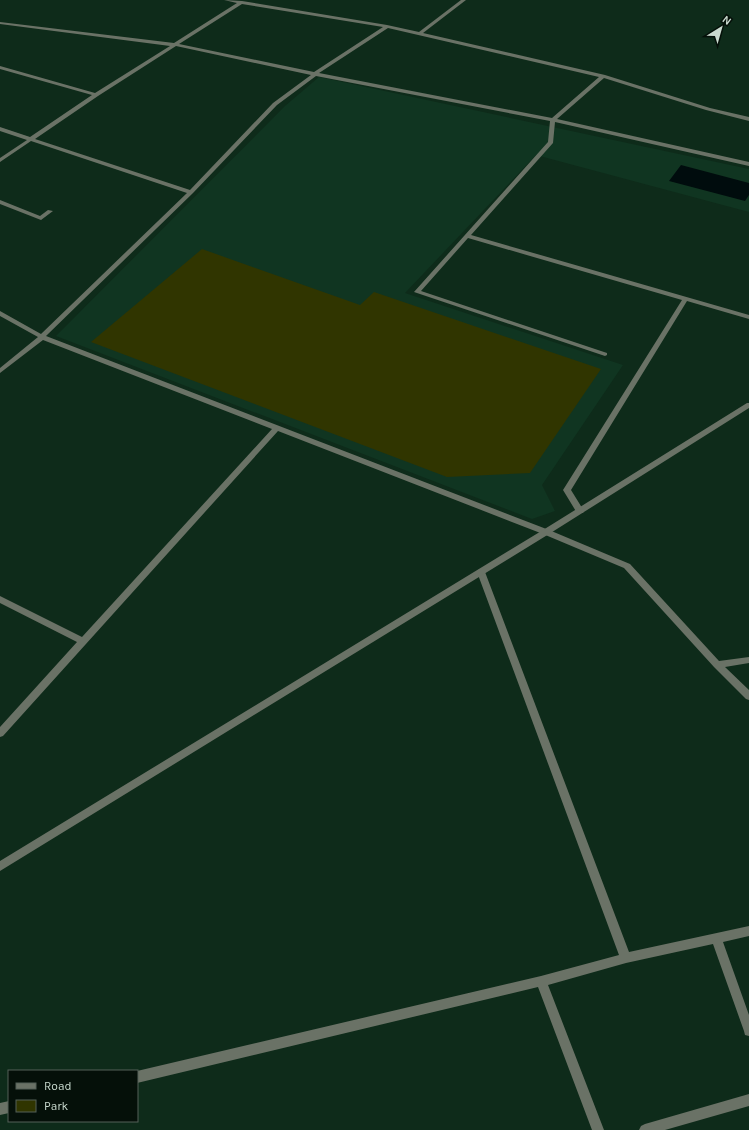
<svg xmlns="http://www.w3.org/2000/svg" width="749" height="1130" viewBox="0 0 749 1130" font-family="Karla,sans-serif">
  <rect width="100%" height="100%" fill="#0e2b1a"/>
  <path fill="#103521" d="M 319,77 L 749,169 L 749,212 L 536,155 L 405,293 L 623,365 L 542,485 L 555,511 L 532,519 L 56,336 L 285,106 Z"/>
  <path fill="#303500" d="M 202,249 L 360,305 L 374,292 L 601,369 L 530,473 L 447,477 L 91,342 Z"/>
  <path fill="#000c0d" d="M 681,165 L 749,183 L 749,195 L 745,201 L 669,181 Z"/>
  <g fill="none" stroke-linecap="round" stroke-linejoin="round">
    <g fill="#6a7266" fill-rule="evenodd">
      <path d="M 224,0 L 242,1 L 387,25 L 419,32 L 461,0 L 466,0 L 423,33 L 605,75 L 710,108 L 749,117 L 749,121 L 706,110 L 604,78 L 557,119 L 749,162 L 749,166 L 555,122 L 553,143 L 471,235 L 749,315 L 749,319 L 687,301 L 571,490 L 584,511 L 583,513 L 577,513 L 563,490 L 682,300 L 468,238 L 421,291 L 607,353 L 607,355 L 605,356 L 414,292 L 548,142 L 550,121 L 316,76 L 277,105 L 193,193 L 46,336 L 549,530 L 630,564 L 719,661 L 749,657 L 749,663 L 725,667 L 749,690 L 749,700 L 746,699 L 714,667 L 624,568 L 543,534 L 278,431 L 3,736 L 0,737 L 0,727 L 77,642 L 0,603 L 0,596 L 82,637 L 272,429 L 43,340 L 0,373 L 0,368 L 38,337 L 0,316 L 0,311 L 41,334 L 187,193 L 31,141 L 0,162 L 0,158 L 27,140 L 0,131 L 0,127 L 30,137 L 92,95 L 0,69 L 0,66 L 95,93 L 170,46 L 0,24 L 0,22 L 174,43 L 237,3 ZM 242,4 L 383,27 L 314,72 L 179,44 ZM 388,28 L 599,77 L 552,118 L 319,73 ZM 176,46 L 311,75 L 273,103 L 190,190 L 35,139 L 98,96 Z"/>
      <path d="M 0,200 L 40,216 L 48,210 L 53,211 L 41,220 L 0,204 Z"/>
      <path d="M 481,569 L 484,570 L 485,572 L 629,952 L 749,926 L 749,936 L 723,942 L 749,1015 L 749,1036 L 745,1035 L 744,1031 L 713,944 L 626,963 L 548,985 L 604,1130 L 592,1130 L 538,987 L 137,1083 L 137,1071 L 541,976 L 619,955 L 477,572 L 478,570 Z"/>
      <path d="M 749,1094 L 749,1106 L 665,1130 L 639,1130 L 641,1126 L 645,1124 Z"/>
      <path d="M 9,1101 L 9,1113 L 0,1115 L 0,1103 Z"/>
    </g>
    <path fill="#6a7266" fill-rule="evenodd" d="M 747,403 L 749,403 L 749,408 L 549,534 L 0,871 L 0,861 L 543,530 Z"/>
  </g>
  <rect x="8" y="1070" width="130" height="52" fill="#051009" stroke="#546158"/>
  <rect x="16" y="1083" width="20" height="6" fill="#6a7266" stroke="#546158"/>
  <text x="44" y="1090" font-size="12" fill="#cadacf">Road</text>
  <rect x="16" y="1100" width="20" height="12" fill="#303500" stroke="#546158"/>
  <text x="44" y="1110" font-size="12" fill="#cadacf">Park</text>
  <g transform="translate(721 28) rotate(37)" stroke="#051009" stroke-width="3" paint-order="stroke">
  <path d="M0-3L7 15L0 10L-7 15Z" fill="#cadacf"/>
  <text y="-6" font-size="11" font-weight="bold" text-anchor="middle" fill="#cadacf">N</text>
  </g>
</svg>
